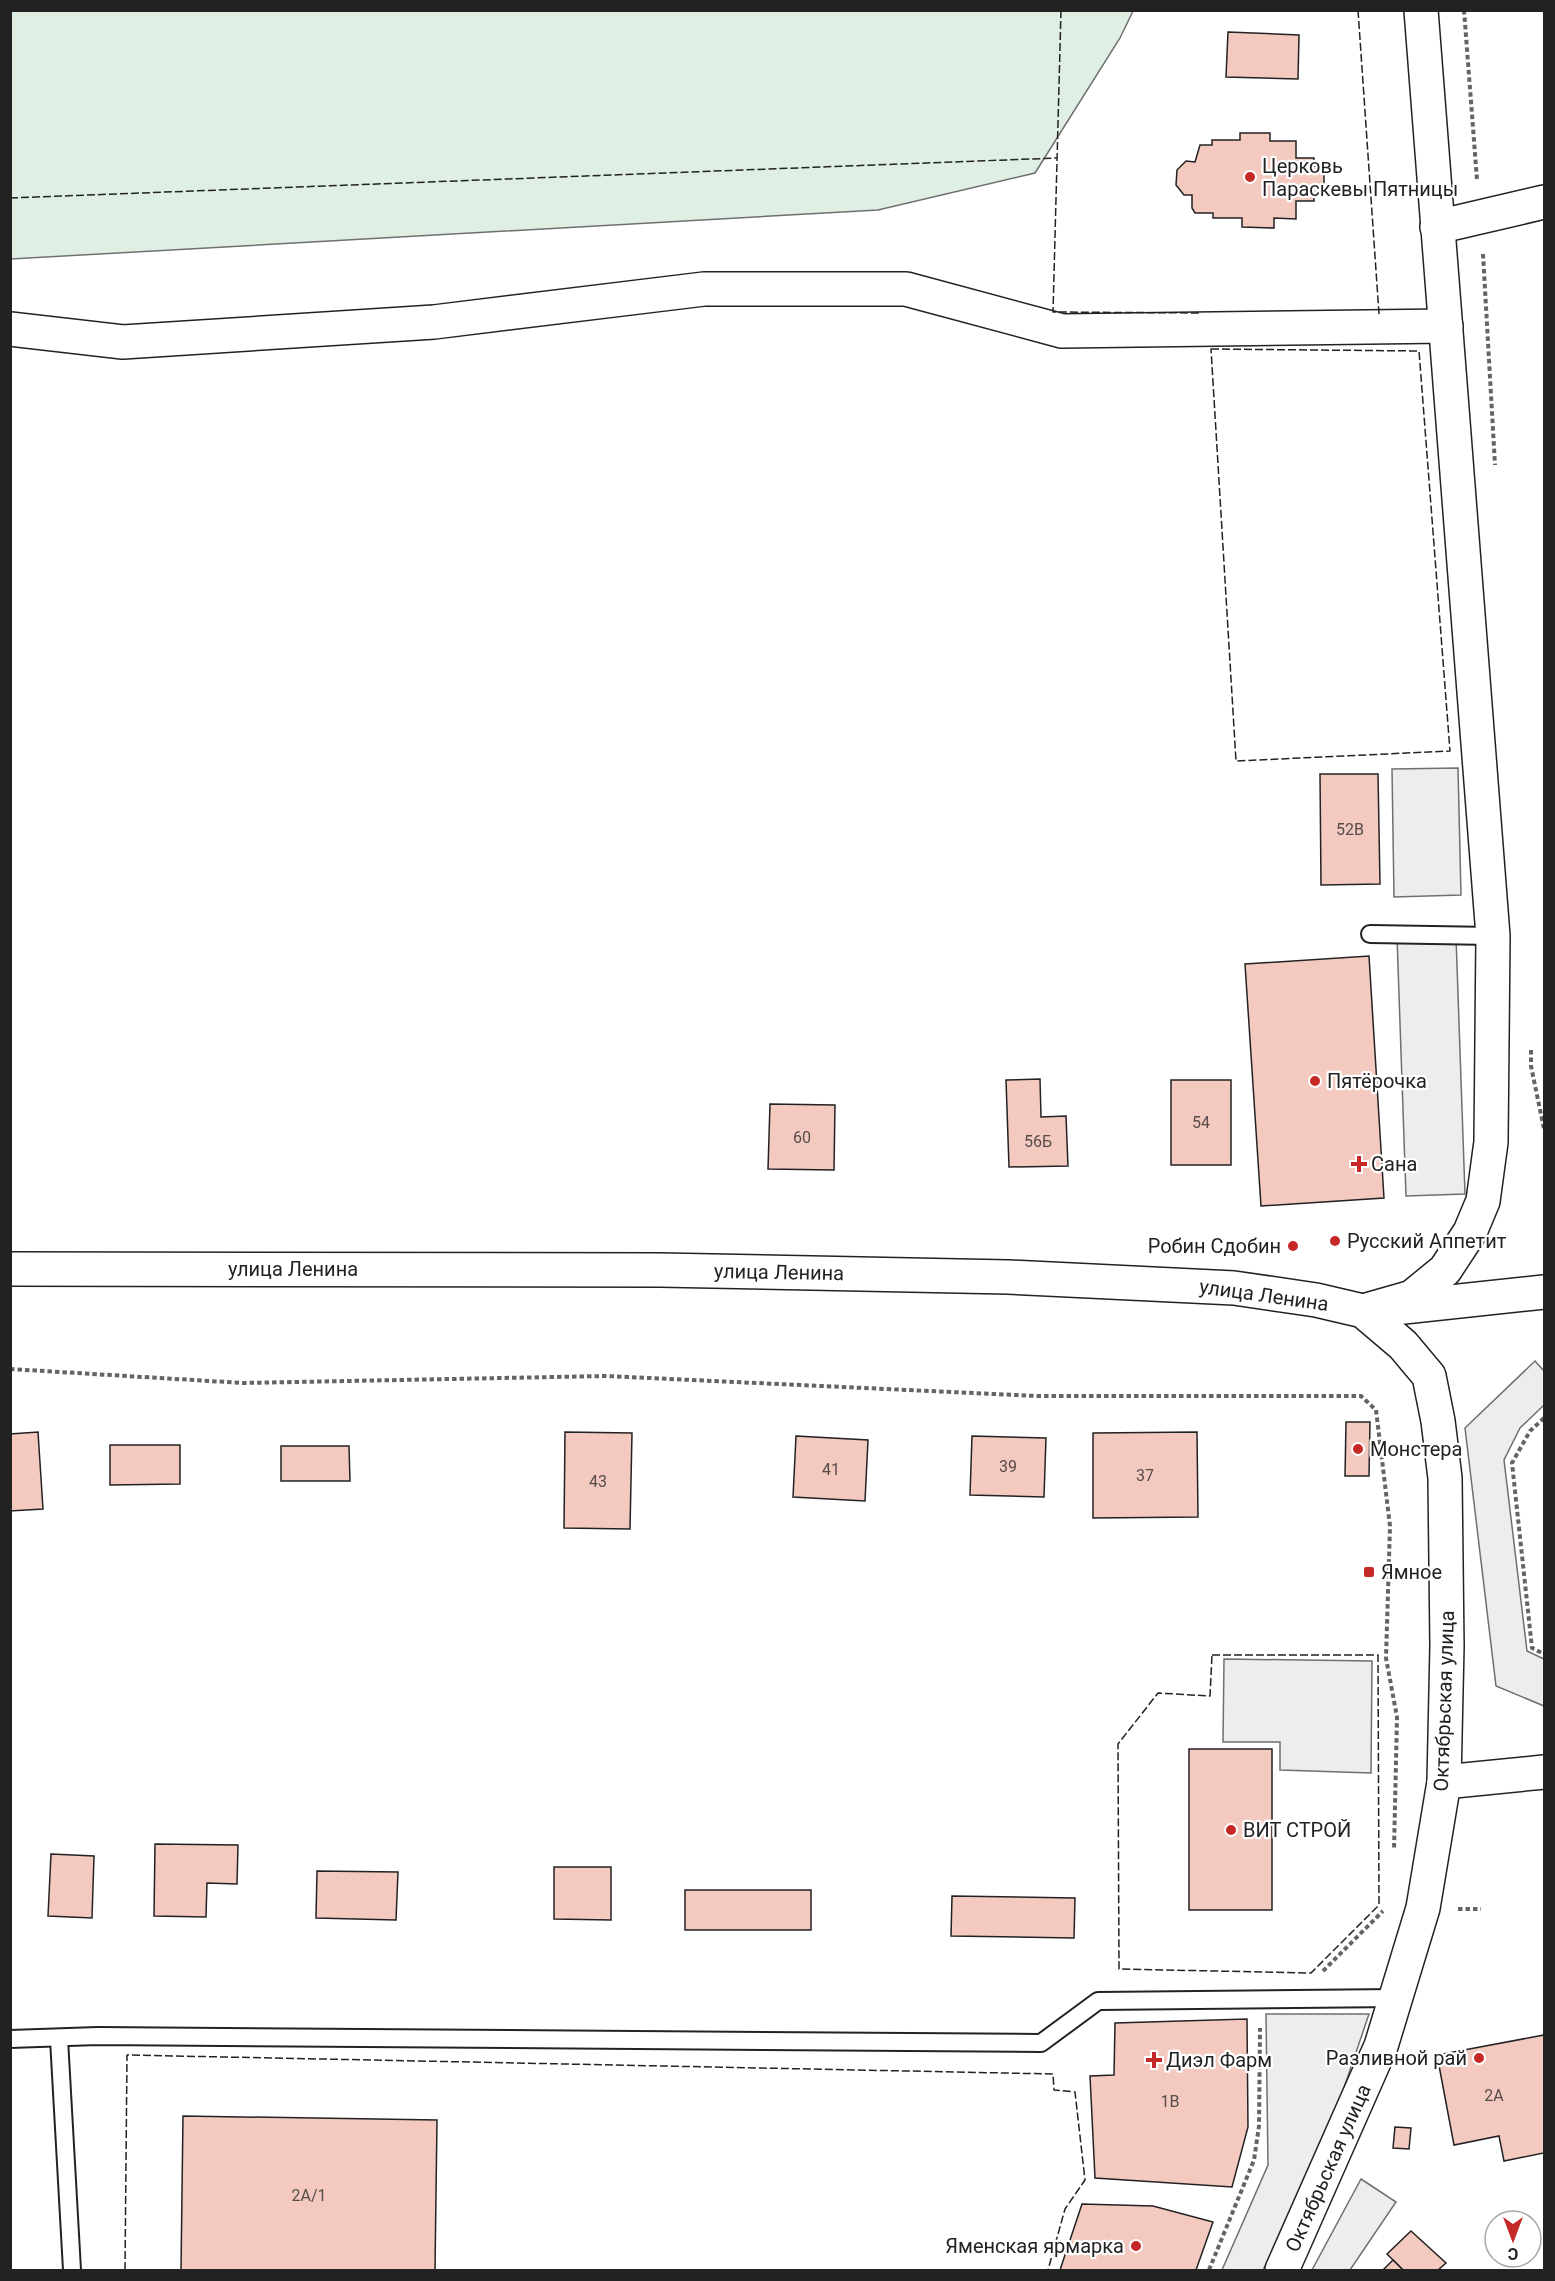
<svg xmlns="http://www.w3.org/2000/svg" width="1555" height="2281" viewBox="0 0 1555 2281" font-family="Roboto,sans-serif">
  <rect width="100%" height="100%" fill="#fff"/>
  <path fill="#e0efe3" stroke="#6f6f6f" stroke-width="1.5" d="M 10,11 L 11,10 L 1133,11 L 1120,38 L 1035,173 L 878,210 L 11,259 Z"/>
  <g fill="#ededed" stroke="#6f6f6f" stroke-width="1.5">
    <path d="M 1458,768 L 1461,895 L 1394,897 L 1392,769 Z"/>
    <path d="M 1397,937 L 1456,937 L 1465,1194 L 1406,1196 Z"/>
    <path d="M 1535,1361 L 1544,1371 L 1544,1405 L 1520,1428 L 1504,1460 L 1527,1651 L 1544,1659 L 1544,1706 L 1496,1686 L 1465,1428 Z"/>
    <path d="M 1224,1659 L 1372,1661 L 1371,1773 L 1280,1770 L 1280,1742 L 1223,1742 Z"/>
    <path d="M 1266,2014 L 1369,2014 L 1324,2147 L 1263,2270 L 1222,2270 L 1268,2165 Z"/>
    <path d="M 1361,2179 L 1396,2202 L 1350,2270 L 1312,2270 Z"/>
  </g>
  <g fill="#f3c9c0" stroke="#222" stroke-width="1.5">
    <path d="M 1228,32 L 1299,35 L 1298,79 L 1226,77 Z"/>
    <path d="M 1240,133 L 1270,133 L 1270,141 L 1296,141 L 1296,158 L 1314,158 L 1314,166 L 1324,166 L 1324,195 L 1314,195 L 1314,201 L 1296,201 L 1296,219 L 1274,218 L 1274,228 L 1242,227 L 1242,218 L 1213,218 L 1213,213 L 1195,213 L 1192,208 L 1192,195 L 1184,195 L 1176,185 L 1177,170 L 1186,161 L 1195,162 L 1200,145 L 1212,145 L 1212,140 L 1240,140 Z"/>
    <path d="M 1320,774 L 1378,774 L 1380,884 L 1321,885 Z"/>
    <path d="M 1369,956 L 1384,1198 L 1261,1206 L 1245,964 Z"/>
    <path d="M 1040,1079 L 1041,1117 L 1066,1116 L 1068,1166 L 1009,1167 L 1006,1080 Z"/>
    <rect x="1171" y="1080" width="60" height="85"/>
    <path d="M 770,1104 L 835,1105 L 834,1170 L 768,1169 Z"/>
    <path d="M 1346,1422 L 1370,1422 L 1369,1476 L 1345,1476 Z"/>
    <path d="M 38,1432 L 43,1509 L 10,1511 L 10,1434 Z"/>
    <path d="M 565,1432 L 632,1433 L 630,1529 L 564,1528 Z"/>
    <path d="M 1197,1432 L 1198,1517 L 1093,1518 L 1093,1433 Z"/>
    <path d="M 796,1436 L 868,1440 L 865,1501 L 793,1497 Z"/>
    <path d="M 972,1436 L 1046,1438 L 1044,1497 L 970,1495 Z"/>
    <path d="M 110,1445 L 180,1445 L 180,1484 L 110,1485 Z"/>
    <path d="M 281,1446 L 349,1446 L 350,1481 L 281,1481 Z"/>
    <rect x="1189" y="1749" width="83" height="161"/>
    <path d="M 155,1844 L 238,1845 L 237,1884 L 207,1883 L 206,1917 L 154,1916 Z"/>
    <path d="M 51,1854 L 94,1856 L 92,1918 L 48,1916 Z"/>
    <path d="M 554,1867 L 611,1867 L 611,1920 L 554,1919 Z"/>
    <path d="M 317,1871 L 398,1872 L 396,1920 L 316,1918 Z"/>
    <rect x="685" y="1890" width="126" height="40"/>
    <path d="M 952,1896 L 1075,1898 L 1074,1938 L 951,1936 Z"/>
    <path d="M 1247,2019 L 1248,2127 L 1232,2187 L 1095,2178 L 1090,2076 L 1114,2075 L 1115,2023 Z"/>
    <path d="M 1544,2035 L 1544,2153 L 1504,2161 L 1499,2136 L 1454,2145 L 1437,2055 Z"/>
    <path d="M 183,2116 L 437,2120 L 435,2270 L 181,2270 Z"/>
    <path d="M 1395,2127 L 1411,2128 L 1409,2149 L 1393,2148 Z"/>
    <path d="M 1082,2204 L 1153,2206 L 1213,2222 L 1196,2270 L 1060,2270 Z"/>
    <path d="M 1411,2231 L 1446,2263 L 1438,2270 L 1403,2270 L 1387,2254 Z"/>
    <path d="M 1393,2260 L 1403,2270 L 1383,2270 Z"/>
  </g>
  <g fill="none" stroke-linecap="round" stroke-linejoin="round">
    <defs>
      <g id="service">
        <path d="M 1370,934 L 1493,936"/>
        <path d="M 10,2039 L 98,2036 L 1041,2043 L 1098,2001 L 1396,1998"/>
        <path d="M 59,2039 L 72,2270"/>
      </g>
      <g id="minor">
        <path d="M 1437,227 L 1544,202"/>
        <path d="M 10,329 L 123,342 L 434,322 L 704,289 L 906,289 L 1062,331 L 1446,326"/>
        <path d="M 1385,1309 L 1544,1292"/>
        <path d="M 1444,1782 L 1544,1772"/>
      </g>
      <g id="tertiary">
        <path d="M 10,1269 L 660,1270 L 1008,1277 L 1234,1288 L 1316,1300 L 1363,1311 L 1403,1345 L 1429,1376 L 1438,1421 L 1445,1478 L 1447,1646 L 1444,1782 L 1423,1908 L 1381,2046 L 1282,2270"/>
        <path d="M 1363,1311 L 1412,1297 L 1445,1270 L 1470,1232 L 1483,1201 L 1491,1142 L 1493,936 L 1421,10"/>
      </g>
    </defs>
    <use href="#service" stroke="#222" stroke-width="20"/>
    <use href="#minor" stroke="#222" stroke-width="36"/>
    <use href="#tertiary" stroke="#222" stroke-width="36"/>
    <g stroke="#646464" stroke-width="4" stroke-dasharray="4.5 3" stroke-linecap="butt">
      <path d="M 1464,10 L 1477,180"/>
      <path d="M 1483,254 L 1495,465"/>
      <path d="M 1531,1050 L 1531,1066 L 1544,1129"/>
      <path d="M 10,1369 L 243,1383 L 606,1376 L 1037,1396 L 1361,1396 L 1376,1410 L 1390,1526 L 1386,1658 L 1397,1717 L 1394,1850"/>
      <path d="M 1544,1418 L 1530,1431 L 1512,1463 L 1532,1648 L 1544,1654"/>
      <path d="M 1458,1909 L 1481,1909"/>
      <path d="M 1323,1971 L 1383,1911"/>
      <path d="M 1209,2270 L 1254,2160 L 1259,2126 L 1260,2028"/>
    </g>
    <use href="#service" stroke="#fff" stroke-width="16"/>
    <use href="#minor" stroke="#fff" stroke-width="33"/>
    <use href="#tertiary" stroke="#fff" stroke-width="33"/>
    <g stroke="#222" stroke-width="1.5" stroke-dasharray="8 3" stroke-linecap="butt">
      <path d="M 1061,10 L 1053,312 L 1199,313"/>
      <path d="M 1358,10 L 1379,314"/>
      <path d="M 10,198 L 1057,158"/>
      <path d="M 1211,349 L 1419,351 L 1450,751 L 1236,761 Z"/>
      <path d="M 1212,1655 L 1378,1655 L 1379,1905 L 1311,1973 L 1119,1969 L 1118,1744 L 1158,1693 L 1210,1696 Z"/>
      <path d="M 125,2270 L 127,2055 L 1053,2074 L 1054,2090 L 1075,2092 L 1085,2180 L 1065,2209 L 1048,2270"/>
    </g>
  </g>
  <g fill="#c62828" stroke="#fff" stroke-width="2">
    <circle cx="1250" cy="177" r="6"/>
    <circle cx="1315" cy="1081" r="6"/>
    <path d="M1356 1155h6v6h6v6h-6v6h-6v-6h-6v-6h6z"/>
    <circle cx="1335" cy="1241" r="6"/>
    <circle cx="1293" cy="1246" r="6"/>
    <circle cx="1358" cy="1449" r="6"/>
    <rect x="1363" y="1566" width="12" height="12" rx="3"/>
    <circle cx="1231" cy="1830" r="6"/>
    <circle cx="1479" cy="2058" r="6"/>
    <path d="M1151 2051h6v6h6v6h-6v6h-6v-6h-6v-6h6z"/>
    <circle cx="1136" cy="2246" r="6"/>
  </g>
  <g text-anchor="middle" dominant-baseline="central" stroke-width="4.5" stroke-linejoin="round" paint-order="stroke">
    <g font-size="16" fill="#564c4a">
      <text x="1350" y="829">52В</text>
      <text x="1201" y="1122">54</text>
      <text x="802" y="1137">60</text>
      <text x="1038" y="1141">56Б</text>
      <text x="1008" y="1466">39</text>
      <text x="831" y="1469">41</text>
      <text x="1145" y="1475">37</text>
      <text x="598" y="1481">43</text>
      <text x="1494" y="2095">2А</text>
      <text x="1170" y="2101">1В</text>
      <text x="309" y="2195">2А/1</text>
    </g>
    <g font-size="20" fill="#222" stroke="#fff" text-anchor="start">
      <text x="1262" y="166">Церковь<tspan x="1262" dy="23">Параскевы Пятницы</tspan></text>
      <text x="1327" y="1081">Пятёрочка</text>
      <text x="1371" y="1164">Сана</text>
      <text x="1347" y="1241">Русский Аппетит</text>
      <text x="1281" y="1246" text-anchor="end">Робин Сдобин</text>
      <text x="1370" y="1449">Монстера</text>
      <text x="1381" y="1572">Ямное</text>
      <text x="1243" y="1830">ВИТ СТРОЙ</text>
      <text x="1467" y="2058" text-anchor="end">Разливной рай</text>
      <text x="1166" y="2060">Диэл Фарм</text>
      <text x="1124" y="2246" text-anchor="end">Яменская ярмарка</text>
    </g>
    <g font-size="20" fill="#222" stroke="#fff">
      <text x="293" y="1269">улица Ленина</text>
      <text transform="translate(779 1272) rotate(1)">улица Ленина</text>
      <text transform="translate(1264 1295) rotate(8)">улица Ленина</text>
      <text transform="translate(1444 1701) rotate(-88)">Октябрьская улица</text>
      <text transform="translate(1328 2168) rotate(-66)">Октябрьская улица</text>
    </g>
  </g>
  <rect width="1555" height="2281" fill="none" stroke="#222222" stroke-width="24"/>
  <g transform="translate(1513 2239) rotate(180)"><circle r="28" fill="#ffffff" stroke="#a7a7a7" stroke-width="1.5"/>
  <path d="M0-4.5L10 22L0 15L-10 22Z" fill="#c62828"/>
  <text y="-9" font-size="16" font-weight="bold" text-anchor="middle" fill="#222222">С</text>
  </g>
</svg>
